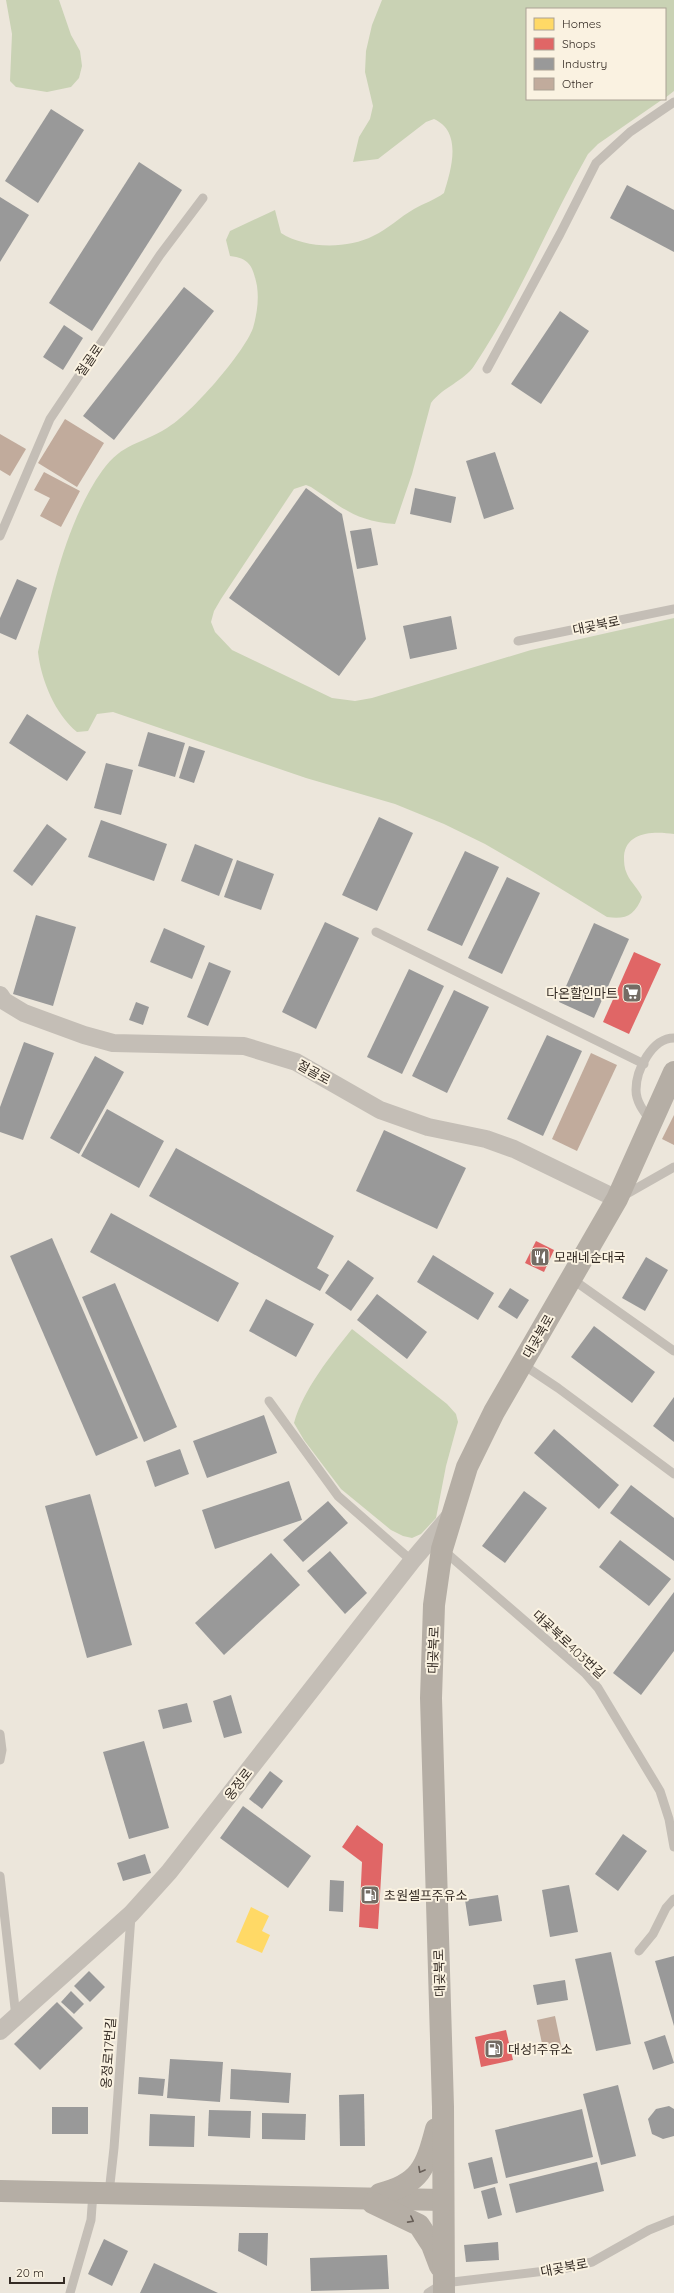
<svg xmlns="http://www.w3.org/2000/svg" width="674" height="2293" viewBox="0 0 674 2293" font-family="Quicksand,'Noto Sans KR',sans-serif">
  <rect width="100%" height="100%" fill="#ece6db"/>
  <g fill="#c9d2b4">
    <path d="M 6,0 L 59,0 L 71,35 L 80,51 L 82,66 L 79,78 L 71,87 L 47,92 L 16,87 L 10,81 L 12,34 Z"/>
    <path d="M 382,0 L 674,0 L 674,91 L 665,98 L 665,9 L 527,9 L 527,99 L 663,99 L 598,144 L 588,154 C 548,224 519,299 474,366 C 464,381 443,387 431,403 L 412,474 L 395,524 C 355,521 343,508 311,487 L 306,485 L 294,489 L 221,599 L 214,611 L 211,622 L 215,632 L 232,650 L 332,698 L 355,701 L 372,698 L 531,650 L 674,618 L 674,834 C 655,831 626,831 624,856 C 624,862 624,868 627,874 C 631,883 638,888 642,897 C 635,915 626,920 607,917 L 535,873 L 485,844 L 444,824 L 395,804 L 306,778 L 113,712 L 97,714 L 88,731 L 77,732 C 55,714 41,680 38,652 C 51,593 67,520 102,471 C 123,442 140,445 167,428 C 191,414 244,353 253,328 C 257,314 259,300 257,286 C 253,267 250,258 230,256 L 226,240 L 230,231 L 275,210 L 281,233 C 305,249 348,249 373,236 C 388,229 400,217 414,209 C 424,203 435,200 444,193 C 451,170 463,132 434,119 L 426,122 L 378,159 L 353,162 L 359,137 L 370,119 L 373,106 L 365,72 L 366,51 L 372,25 Z"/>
    <path d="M 352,1329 L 447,1404 L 456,1414 L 458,1422 L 446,1466 L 436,1518 L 421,1534 L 412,1538 L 403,1536 L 391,1530 L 341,1489 L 304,1440 L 294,1423 C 303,1390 331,1355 352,1329 Z"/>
  </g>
  <path fill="#ffd966" d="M 251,1907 L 269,1916 L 262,1931 L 270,1935 L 262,1953 L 236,1942 Z"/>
  <g fill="#e06666">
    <path d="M 634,952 L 661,964 L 629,1034 L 603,1022 Z"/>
    <path d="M 536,1241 L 554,1250 L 544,1272 L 525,1263 Z"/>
    <path d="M 357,1825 L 383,1844 L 378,1929 L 359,1927 L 362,1862 L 342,1847 Z"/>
    <path d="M 506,2030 L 513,2060 L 481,2067 L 475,2037 Z"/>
  </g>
  <g fill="#999">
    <path d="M 51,109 L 84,130 L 38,203 L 5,181 Z"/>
    <path d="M 139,162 L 182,190 L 92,331 L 49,303 Z"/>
    <path d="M 627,185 L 674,210 L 674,252 L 610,218 Z"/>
    <path d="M 0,197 L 29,215 L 0,262 Z"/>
    <path d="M 184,287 L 214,311 L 114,440 L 83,416 Z"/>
    <path d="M 560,311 L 589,331 L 541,404 L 511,384 Z"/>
    <path d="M 64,325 L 83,338 L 63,370 L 43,357 Z"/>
    <path d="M 495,452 L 514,509 L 484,519 L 466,461 Z"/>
    <path d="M 306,488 L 342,514 L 366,639 L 339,676 L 229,598 Z"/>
    <path d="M 415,488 L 456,497 L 451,523 L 410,514 Z"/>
    <path d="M 371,528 L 378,565 L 357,569 L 350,531 Z"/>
    <path d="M 17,579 L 37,588 L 16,640 L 0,633 L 0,618 Z"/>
    <path d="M 451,616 L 457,649 L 410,659 L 403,626 Z"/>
    <path d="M 27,714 L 86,752 L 67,781 L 9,743 Z"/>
    <path d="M 148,732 L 185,743 L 175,777 L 138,766 Z"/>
    <path d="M 189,746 L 205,751 L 194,783 L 179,778 Z"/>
    <path d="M 106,763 L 133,770 L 121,815 L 94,808 Z"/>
    <path d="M 379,817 L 413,833 L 377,911 L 342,895 Z"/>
    <path d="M 101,820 L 167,844 L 154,881 L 88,857 Z"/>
    <path d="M 47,824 L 67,839 L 32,886 L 13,871 Z"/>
    <path d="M 195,844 L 233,859 L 219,896 L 181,881 Z"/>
    <path d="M 465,851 L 499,867 L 462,946 L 427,930 Z"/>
    <path d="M 237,860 L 274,874 L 261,910 L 224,897 Z"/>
    <path d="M 507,877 L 540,893 L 502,974 L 468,958 Z"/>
    <path d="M 36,915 L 76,927 L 53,1006 L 13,994 Z"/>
    <path d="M 325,922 L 359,938 L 316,1029 L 282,1012 Z"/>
    <path d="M 594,923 L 629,939 L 594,1018 L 559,1002 Z"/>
    <path d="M 164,928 L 205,946 L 192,979 L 150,962 Z"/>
    <path d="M 209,962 L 231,971 L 208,1026 L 187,1017 Z"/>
    <path d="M 409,969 L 444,986 L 402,1074 L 367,1057 Z"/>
    <path d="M 454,990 L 489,1007 L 447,1093 L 412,1076 Z"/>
    <path d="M 136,1002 L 149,1007 L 143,1025 L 129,1020 Z"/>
    <path d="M 547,1035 L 582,1051 L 543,1136 L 507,1119 Z"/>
    <path d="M 24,1042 L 54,1053 L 23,1140 L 0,1132 L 0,1107 Z"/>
    <path d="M 95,1056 L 124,1072 L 79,1154 L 50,1138 Z"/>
    <path d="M 107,1109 L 164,1141 L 139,1188 L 81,1156 Z"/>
    <path d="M 384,1130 L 466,1168 L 437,1229 L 356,1191 Z"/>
    <path d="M 176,1148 L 334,1236 L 317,1268 L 329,1275 L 320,1291 L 149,1196 Z"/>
    <path d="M 111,1213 L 239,1283 L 218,1322 L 90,1252 Z"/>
    <path d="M 52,1238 L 138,1438 L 96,1456 L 10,1256 Z"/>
    <path d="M 433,1255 L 494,1293 L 478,1320 L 417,1282 Z"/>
    <path d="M 646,1257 L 668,1270 L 645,1311 L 622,1298 Z"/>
    <path d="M 348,1260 L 374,1278 L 351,1311 L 325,1293 Z"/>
    <path d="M 115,1283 L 177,1427 L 144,1442 L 82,1297 Z"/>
    <path d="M 510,1288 L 529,1300 L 517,1319 L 498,1307 Z"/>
    <path d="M 377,1294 L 427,1332 L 407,1359 L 357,1320 Z"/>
    <path d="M 266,1299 L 314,1324 L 296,1357 L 249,1331 Z"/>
    <path d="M 594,1326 L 655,1372 L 632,1403 L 571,1357 Z"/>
    <path d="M 674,1397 L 674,1442 L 653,1426 Z"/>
    <path d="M 264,1415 L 277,1453 L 207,1478 L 193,1441 Z"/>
    <path d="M 554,1429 L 619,1485 L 599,1509 L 534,1453 Z"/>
    <path d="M 180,1449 L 189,1474 L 155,1487 L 146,1461 Z"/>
    <path d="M 289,1481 L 302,1520 L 215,1549 L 202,1510 Z"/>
    <path d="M 631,1485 L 674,1518 L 674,1561 L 610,1513 Z"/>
    <path d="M 524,1491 L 547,1508 L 505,1563 L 482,1546 Z"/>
    <path d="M 90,1494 L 132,1645 L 87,1658 L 45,1506 Z"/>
    <path d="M 328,1501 L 348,1523 L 303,1562 L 283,1540 Z"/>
    <path d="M 620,1540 L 671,1579 L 649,1606 L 599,1567 Z"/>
    <path d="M 330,1551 L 367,1593 L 345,1614 L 307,1571 Z"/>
    <path d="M 271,1553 L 300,1585 L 224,1655 L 195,1623 Z"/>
    <path d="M 674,1592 L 674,1651 L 641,1695 L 613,1673 Z"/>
    <path d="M 231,1695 L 242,1733 L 224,1738 L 213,1701 Z"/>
    <path d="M 187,1703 L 192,1722 L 163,1729 L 158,1710 Z"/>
    <path d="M 144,1741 L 169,1828 L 129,1839 L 103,1752 Z"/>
    <path d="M 270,1771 L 283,1781 L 262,1809 L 249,1799 Z"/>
    <path d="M 243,1806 L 311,1856 L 288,1888 L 220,1838 Z"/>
    <path d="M 623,1834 L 647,1851 L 618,1891 L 595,1874 Z"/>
    <path d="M 145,1854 L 151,1873 L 123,1881 L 117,1863 Z"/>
    <path d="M 330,1880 L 344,1881 L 343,1912 L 329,1911 Z"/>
    <path d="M 569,1885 L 578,1932 L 550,1937 L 542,1890 Z"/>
    <path d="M 498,1895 L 502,1921 L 469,1926 L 465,1900 Z"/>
    <path d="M 611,1952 L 631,2044 L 596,2051 L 575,1959 Z"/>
    <path d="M 674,1956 L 674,2026 L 655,1961 Z"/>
    <path d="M 89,1971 L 105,1987 L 90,2002 L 74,1986 Z"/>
    <path d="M 565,1980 L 568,2000 L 537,2005 L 533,1985 Z"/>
    <path d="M 71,1991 L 84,2004 L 74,2014 L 61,2002 Z"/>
    <path d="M 57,2002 L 83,2028 L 40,2070 L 14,2044 Z"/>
    <path d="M 665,2035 L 674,2063 L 653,2070 L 644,2042 Z"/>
    <path d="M 170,2059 L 223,2062 L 220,2102 L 167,2098 Z"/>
    <path d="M 231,2069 L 291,2073 L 289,2103 L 230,2099 Z"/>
    <path d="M 139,2077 L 165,2079 L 163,2096 L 138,2094 Z"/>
    <path d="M 618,2085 L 636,2156 L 601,2165 L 583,2094 Z"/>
    <path d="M 364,2094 L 365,2146 L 340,2146 L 339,2095 Z"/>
    <path d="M 669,2106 L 674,2109 L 674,2136 L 663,2139 L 652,2134 L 648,2119 L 656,2109 Z"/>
    <rect x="52" y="2107" width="36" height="27"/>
    <path d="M 582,2109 L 593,2157 L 506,2178 L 495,2130 Z"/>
    <path d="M 209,2110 L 251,2111 L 250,2138 L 208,2136 Z"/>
    <path d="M 262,2113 L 306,2114 L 305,2140 L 262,2139 Z"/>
    <path d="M 150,2114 L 195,2116 L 194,2147 L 149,2146 Z"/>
    <path d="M 492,2157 L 498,2183 L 474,2189 L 468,2163 Z"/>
    <path d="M 597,2162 L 604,2191 L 516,2213 L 509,2184 Z"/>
    <path d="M 495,2187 L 502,2215 L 488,2219 L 481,2191 Z"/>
    <path d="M 239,2233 L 268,2233 L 267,2266 L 238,2251 Z"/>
    <path d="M 104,2239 L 128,2251 L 112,2286 L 88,2274 Z"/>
    <path d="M 498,2242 L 499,2260 L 466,2262 L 464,2245 Z"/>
    <path d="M 387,2255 L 389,2289 L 311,2291 L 310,2258 Z"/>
    <path d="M 154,2263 L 218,2293 L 140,2293 Z"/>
  </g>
  <g fill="#c1ab9c">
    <path d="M 65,419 L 104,443 L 77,487 L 38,463 Z"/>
    <path d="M 0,434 L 26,449 L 10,476 L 0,470 Z"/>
    <path d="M 44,472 L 80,491 L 61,527 L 40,516 L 50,498 L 34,490 Z"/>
    <path d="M 591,1053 L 617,1065 L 577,1151 L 552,1139 Z"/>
    <path d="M 674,1115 L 674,1145 L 662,1139 Z"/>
    <path d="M 555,2016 L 562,2049 L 544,2053 L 537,2020 Z"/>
  </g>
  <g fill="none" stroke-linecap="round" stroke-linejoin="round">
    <g stroke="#c4beb6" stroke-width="9">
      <path d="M 487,369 L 560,234 L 596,163 L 630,132 L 674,102"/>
      <path d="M 0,536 L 50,419 L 160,255 L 203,198"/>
      <path d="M 518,641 L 674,609"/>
      <path d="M 376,932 L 644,1064"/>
      <path d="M 651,1121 C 644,1112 636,1102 636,1090 C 636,1070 652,1038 674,1038"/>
      <path d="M 623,1196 L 674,1167"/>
      <path d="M 572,1279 L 674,1351"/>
      <path d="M 522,1364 L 558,1388 L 674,1474"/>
      <path d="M 269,1401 L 338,1496 L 412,1561"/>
      <path d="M 443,1550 L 585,1673 L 598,1688 L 660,1791 L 669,1819 L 674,1847"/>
      <path d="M 0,1734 L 2,1750 L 0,1760"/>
      <path d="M 0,1876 L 16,2017"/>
      <path d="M 639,1951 L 653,1934 L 666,1908 L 674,1899"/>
      <path d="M 109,2193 L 114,2148 L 131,1916"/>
      <path d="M 70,2293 L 91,2220 L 93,2193"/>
      <path d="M 428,2293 L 444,2283 L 562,2269 L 592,2262 L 649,2230 L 674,2220"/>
    </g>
    <g stroke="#c4beb6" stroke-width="18">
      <path d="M 0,995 L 4,1001 L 24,1013 L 84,1035 L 113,1043 L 244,1046 L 296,1062 L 380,1110 L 428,1127 L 486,1139 L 514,1149 L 617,1199"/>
      <path d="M 0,2031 L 131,1914 L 169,1872 L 412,1561 L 451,1515"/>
    </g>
    <g stroke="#b5aea5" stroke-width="22">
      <path d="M 0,2191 L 443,2200"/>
      <path d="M 380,2194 C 420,2184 426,2167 436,2129"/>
      <path d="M 373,2203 L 419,2225 L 432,2245 L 440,2266"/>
      <path d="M 444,2293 L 443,2107 L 431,1698 L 434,1605 L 442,1549 L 467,1467 L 494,1412 L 617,1199 L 674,1072"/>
    </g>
  </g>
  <defs><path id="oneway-chevron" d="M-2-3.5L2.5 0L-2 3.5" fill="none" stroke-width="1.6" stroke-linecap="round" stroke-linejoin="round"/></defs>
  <g stroke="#685f58">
    <use href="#oneway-chevron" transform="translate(421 2170) rotate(119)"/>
    <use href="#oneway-chevron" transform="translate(411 2220) rotate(28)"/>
  </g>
  <defs>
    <symbol id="supermarket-square" viewBox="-11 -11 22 22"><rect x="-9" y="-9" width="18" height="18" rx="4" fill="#746c64" stroke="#faf2e1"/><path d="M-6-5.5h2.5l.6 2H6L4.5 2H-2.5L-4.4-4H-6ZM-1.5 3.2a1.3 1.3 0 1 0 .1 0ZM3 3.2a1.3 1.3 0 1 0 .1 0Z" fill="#fff"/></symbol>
    <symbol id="restaurant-square" viewBox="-11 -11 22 22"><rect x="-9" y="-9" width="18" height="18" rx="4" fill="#746c64" stroke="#faf2e1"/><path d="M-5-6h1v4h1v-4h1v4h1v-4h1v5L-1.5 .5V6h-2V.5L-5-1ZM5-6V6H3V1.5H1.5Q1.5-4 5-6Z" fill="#fff"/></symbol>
    <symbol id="fuel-square" viewBox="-11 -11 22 22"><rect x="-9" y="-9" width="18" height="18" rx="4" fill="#746c64" stroke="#faf2e1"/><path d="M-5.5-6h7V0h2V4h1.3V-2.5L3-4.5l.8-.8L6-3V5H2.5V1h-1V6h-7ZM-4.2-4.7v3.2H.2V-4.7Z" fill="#fff"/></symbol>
  </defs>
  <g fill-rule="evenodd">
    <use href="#supermarket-square" x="621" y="982" width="22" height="22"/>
    <use href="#restaurant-square" x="529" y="1246" width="22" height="22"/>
    <use href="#fuel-square" x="359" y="1884" width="22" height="22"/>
    <use href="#fuel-square" x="483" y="2038" width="22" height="22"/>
  </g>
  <g text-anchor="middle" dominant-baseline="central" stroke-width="4" stroke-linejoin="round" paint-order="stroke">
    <g font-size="13" fill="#342b24" stroke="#faf2e1">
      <text transform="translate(89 360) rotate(-55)">절골로</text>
      <text transform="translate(596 625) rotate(-12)">대곶북로</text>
      <text transform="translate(314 1072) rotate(29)">절골로</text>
      <text transform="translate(538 1336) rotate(-60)">대곶북로</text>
      <text transform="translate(569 1644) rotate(43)">대곶북로403번길</text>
      <text transform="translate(433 1650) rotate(-88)">대곶북로</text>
      <text transform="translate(238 1784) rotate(-52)">옹정로</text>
      <text transform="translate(439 1973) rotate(-92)">대곶북로</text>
      <text transform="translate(108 2053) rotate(-86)">옹정로17번길</text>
      <text transform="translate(564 2267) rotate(-11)">대곶북로</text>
    </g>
    <g font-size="13" fill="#342b24" stroke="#faf2e1" text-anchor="start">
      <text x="618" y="993" text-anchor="end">다온할인마트</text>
      <text x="554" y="1257">모래네순대국</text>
      <text x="384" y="1895">초원셀프주유소</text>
      <text x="508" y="2049">대성1주유소</text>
    </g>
  </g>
  <rect x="526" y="8" width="140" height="92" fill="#faf2e1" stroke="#aba295"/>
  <rect x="534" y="18" width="20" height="12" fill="#ffd966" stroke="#aba295"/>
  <text x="562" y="28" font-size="12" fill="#342b24">Homes</text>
  <rect x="534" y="38" width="20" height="12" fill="#e06666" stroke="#aba295"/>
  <text x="562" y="48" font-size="12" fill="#342b24">Shops</text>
  <rect x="534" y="58" width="20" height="12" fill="#999999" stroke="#aba295"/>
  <text x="562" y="68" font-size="12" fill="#342b24">Industry</text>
  <rect x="534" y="78" width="20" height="12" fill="#c1ab9c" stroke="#aba295"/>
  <text x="562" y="88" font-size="12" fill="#342b24">Other</text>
  <path d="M10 2277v6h54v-6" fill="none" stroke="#342b24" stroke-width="2"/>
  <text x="16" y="2277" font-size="12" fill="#342b24" stroke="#faf2e1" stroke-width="3" paint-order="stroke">20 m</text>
</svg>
